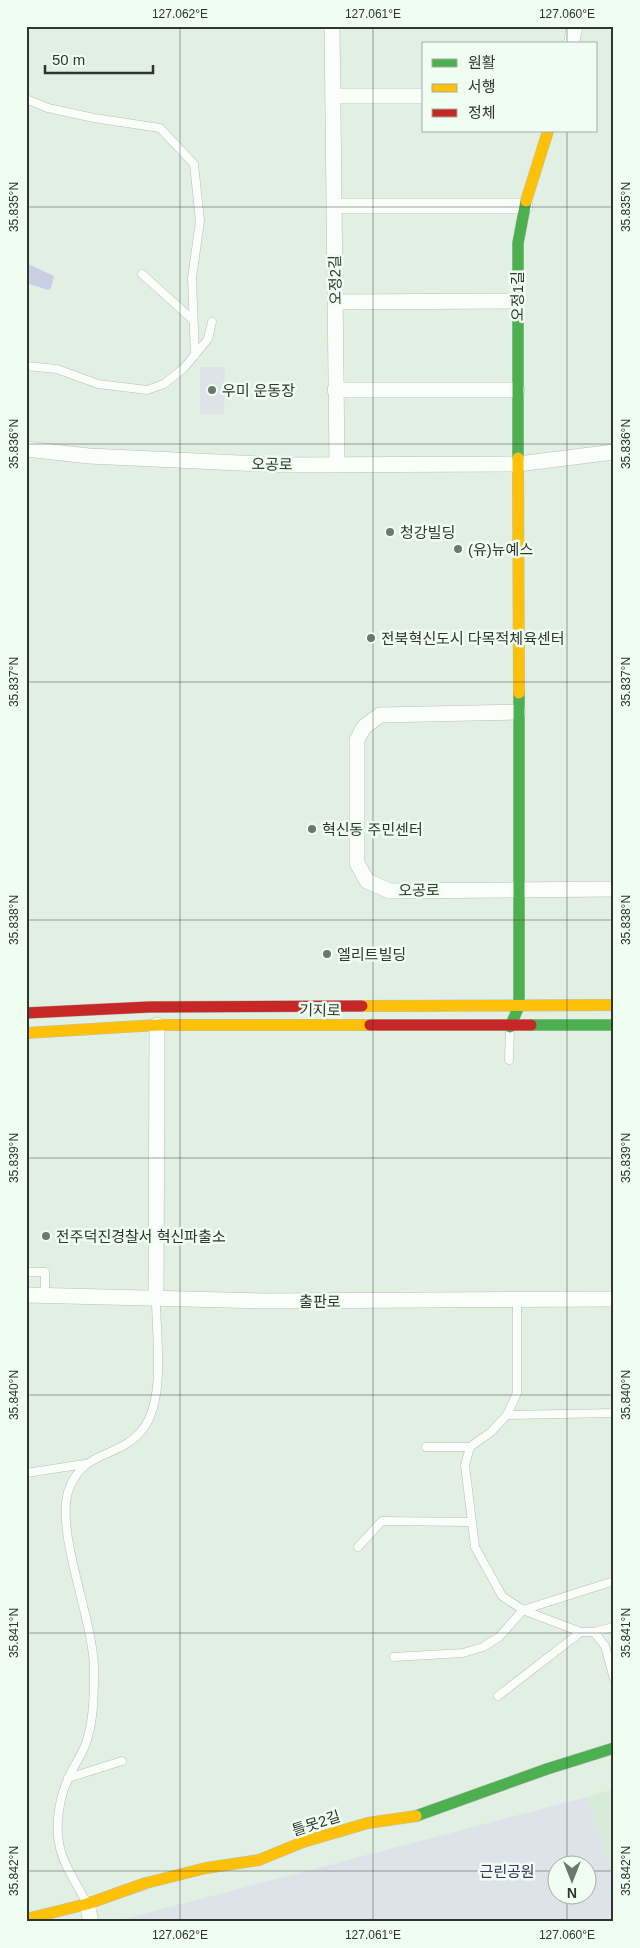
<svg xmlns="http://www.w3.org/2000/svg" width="640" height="1948" viewBox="0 0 640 1948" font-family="Helvetica,'Noto Sans KR',sans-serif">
  <rect width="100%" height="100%" fill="#e2efe3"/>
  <path fill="#d6ecd7" d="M 614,1789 L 614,1879 L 587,1797 Z"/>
  <g fill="#dee3ea" fill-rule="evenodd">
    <path d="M 200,367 L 225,367 L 224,414 L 200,414 Z"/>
    <path d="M 587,1797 L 614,1879 L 614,1922 L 113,1922 ZM 558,1866 L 588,1866 L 588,1896 L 558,1896 Z"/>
  </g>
  <path fill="#cacee2" d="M 26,263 L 54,276 L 51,288 L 48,290 L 26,283 Z"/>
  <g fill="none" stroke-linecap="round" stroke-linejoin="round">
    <defs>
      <g id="lane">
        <path d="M 26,99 L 48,108 L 94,118 L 160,128 L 194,164 L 200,221 L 192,278 L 195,355"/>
        <path d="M 142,274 L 193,320"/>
        <path d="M 26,366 L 57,369 L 98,384 L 147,390 L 164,384 L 183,369 L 208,339 L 212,322"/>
        <path d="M 509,1060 L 510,1029"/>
        <path d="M 26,1272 L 45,1272 L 45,1295"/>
        <path d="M 517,1300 L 517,1393 L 507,1415 L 491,1432 L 470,1447 L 465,1465 L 475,1547 L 502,1596 L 523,1610 L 549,1620 L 581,1632 L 594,1632 L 605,1646 L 614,1679"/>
        <path d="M 507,1415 L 614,1413"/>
        <path d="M 426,1447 L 470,1447"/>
        <path d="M 26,1473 L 85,1464"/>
        <path d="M 358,1547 L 382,1521 L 470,1522"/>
        <path d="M 594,1632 L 614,1627"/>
        <path d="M 394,1657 L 463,1653 L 483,1647 L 499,1637 L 523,1610 L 614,1581"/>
        <path d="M 498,1696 L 581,1632"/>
        <path d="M 68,1778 L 122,1761"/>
        <path d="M 86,1902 C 77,1884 62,1863 59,1843 C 55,1823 60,1795 69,1777 C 74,1765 82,1755 86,1743 C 94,1721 94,1691 94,1668 C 93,1619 56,1534 68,1492 C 82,1448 119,1460 143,1429 C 166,1399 156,1335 156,1299"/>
      </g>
      <g id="street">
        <path d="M 332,26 L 337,464"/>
        <path d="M 571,44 L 575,26"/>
        <path d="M 335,96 L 424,96"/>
        <path d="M 334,206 L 525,206"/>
        <path d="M 336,302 L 517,301"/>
        <path d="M 335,390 L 517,390"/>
        <path d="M 26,449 L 89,456 L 284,465 L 518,464 L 614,452"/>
        <path d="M 518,712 L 380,715 L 364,727 L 357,740 L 357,863 L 367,881 L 390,891 L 614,889"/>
        <path d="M 26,1295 L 265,1301 L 614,1299"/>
        <path d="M 156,1299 L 157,1025"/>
        <path d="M 87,1904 L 91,1922"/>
      </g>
      <g id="fast">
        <path d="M 518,458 L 518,243 L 526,201"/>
        <path d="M 531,1025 L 614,1025"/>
        <path d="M 510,1027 L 519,1006 L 519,693"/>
        <path d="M 416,1816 L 547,1769 L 614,1748"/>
      </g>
      <g id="slow">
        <path d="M 526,201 L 548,131"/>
        <path d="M 518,458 L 519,693"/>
        <path d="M 362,1006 L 614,1005"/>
        <path d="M 26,1033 L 157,1025 L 370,1025"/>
        <path d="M 26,1919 L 87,1904 L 146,1883 L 206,1868 L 259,1860 L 303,1842 L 368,1823 L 416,1816"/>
      </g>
      <g id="jam">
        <path d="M 26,1013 L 149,1007 L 362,1006"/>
        <path d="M 370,1025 L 531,1025"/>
      </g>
    </defs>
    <use href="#lane" stroke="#b5bfb6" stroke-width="9"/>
    <use href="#street" stroke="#b5bfb6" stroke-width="16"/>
    <use href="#fast" stroke="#b5bfb6" stroke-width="12"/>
    <use href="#slow" stroke="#b5bfb6" stroke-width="12"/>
    <use href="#jam" stroke="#b5bfb6" stroke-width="12"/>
    <use href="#lane" stroke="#fbfdfb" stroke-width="8"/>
    <use href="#street" stroke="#fbfdfb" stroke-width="15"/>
    <use href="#fast" stroke="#4caf50" stroke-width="11"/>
    <use href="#slow" stroke="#ffc107" stroke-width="11"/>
    <use href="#jam" stroke="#c62828" stroke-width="11"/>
  </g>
  <path fill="none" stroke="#2d362d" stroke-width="1" stroke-opacity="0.45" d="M 180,26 L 180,1922M 373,26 L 373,1922M 567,26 L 567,44M 567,131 L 567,1866M 26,207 L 614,207M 26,444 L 614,444M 26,682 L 614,682M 26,920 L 614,920M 26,1158 L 614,1158M 26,1395 L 614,1395M 26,1633 L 614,1633M 26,1871 L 558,1871M 588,1871 L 614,1871M 567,1896 L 567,1922"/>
  <g fill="#6c776d" stroke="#f0fef1" stroke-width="2">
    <circle cx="212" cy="390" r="5"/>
    <circle cx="390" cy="532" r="5"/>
    <circle cx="458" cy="549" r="5"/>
    <circle cx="371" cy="638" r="5"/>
    <circle cx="312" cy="829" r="5"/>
    <circle cx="327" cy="954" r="5"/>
    <circle cx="46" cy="1236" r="5"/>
  </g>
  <g text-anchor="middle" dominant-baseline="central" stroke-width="5" stroke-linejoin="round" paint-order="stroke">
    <g font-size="15" fill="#2d362d" stroke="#f0fef1">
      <text transform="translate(335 280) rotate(-91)">오정2길</text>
      <text transform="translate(517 296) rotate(-90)">오정1길</text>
      <text transform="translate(272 464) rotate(1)">오공로</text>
      <text transform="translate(419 890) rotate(-1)">오공로</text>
      <text transform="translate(320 1010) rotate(1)">기지로</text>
      <text x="320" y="1301">출판로</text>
      <text transform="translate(316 1823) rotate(-18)">틀못2길</text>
    </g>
    <g font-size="15" fill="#2d362d" stroke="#f0fef1" text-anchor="start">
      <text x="222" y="390">우미 운동장</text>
      <text x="400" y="532">청강빌딩</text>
      <text x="468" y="549">(유)뉴예스</text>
      <text x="381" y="638">전북혁신도시 다목적체육센터</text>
      <text x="322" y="829">혁신동 주민센터</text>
      <text x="337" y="954">엘리트빌딩</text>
      <text x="56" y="1236">전주덕진경찰서 혁신파출소</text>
    </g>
    <g font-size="15" fill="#373461" stroke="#f0fef1">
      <text x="507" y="1871">근린공원</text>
    </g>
  </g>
  <rect width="640" height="1948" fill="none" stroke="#f0fef1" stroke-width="55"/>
  <rect x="422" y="42" width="175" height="90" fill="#f0fef1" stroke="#a2aea3"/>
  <rect x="432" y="59" width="25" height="8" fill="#4caf50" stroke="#a2aea3"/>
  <text x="468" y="68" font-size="15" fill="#2d362d">원활</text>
  <rect x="432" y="84" width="25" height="8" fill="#ffc107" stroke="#a2aea3"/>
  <text x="468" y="92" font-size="15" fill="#2d362d">서행</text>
  <rect x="432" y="109" width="25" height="8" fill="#c62828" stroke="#a2aea3"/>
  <text x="468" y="118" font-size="15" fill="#2d362d">정체</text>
  <g transform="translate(572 1880) rotate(180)"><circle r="24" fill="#f0fef1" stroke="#a2aea3"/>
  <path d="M0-4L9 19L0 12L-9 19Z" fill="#6c776d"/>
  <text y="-8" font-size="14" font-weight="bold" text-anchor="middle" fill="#2d362d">N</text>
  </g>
  <path d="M45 65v8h108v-8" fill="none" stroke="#2d362d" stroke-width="2.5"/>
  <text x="52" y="65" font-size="15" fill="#2d362d" stroke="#f0fef1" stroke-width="4" paint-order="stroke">50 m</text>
  <rect x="28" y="28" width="584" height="1892" fill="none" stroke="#2d362d" stroke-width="2"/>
  <g font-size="12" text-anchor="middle" fill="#2d362d">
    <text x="180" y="18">127.062°E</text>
    <text x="373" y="18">127.061°E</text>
    <text x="567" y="18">127.060°E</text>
    <text transform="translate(626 207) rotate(-90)" y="4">35.835°N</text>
    <text transform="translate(14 207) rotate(-90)" y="4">35.835°N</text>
    <text transform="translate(626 444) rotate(-90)" y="4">35.836°N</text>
    <text transform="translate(14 444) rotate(-90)" y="4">35.836°N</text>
    <text transform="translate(14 682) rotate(-90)" y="4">35.837°N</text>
    <text transform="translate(626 682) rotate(-90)" y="4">35.837°N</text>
    <text transform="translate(626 920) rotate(-90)" y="4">35.838°N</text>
    <text transform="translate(14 920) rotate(-90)" y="4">35.838°N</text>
    <text transform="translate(14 1158) rotate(-90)" y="4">35.839°N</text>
    <text transform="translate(626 1158) rotate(-90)" y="4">35.839°N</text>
    <text transform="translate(626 1395) rotate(-90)" y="4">35.840°N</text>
    <text transform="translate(14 1395) rotate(-90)" y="4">35.840°N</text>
    <text transform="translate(14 1633) rotate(-90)" y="4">35.841°N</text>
    <text transform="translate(626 1633) rotate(-90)" y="4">35.841°N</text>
    <text transform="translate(626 1871) rotate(-90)" y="4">35.842°N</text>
    <text transform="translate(14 1871) rotate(-90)" y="4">35.842°N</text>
    <text x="180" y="1939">127.062°E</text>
    <text x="373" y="1939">127.061°E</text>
    <text x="567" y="1939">127.060°E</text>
  </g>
</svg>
